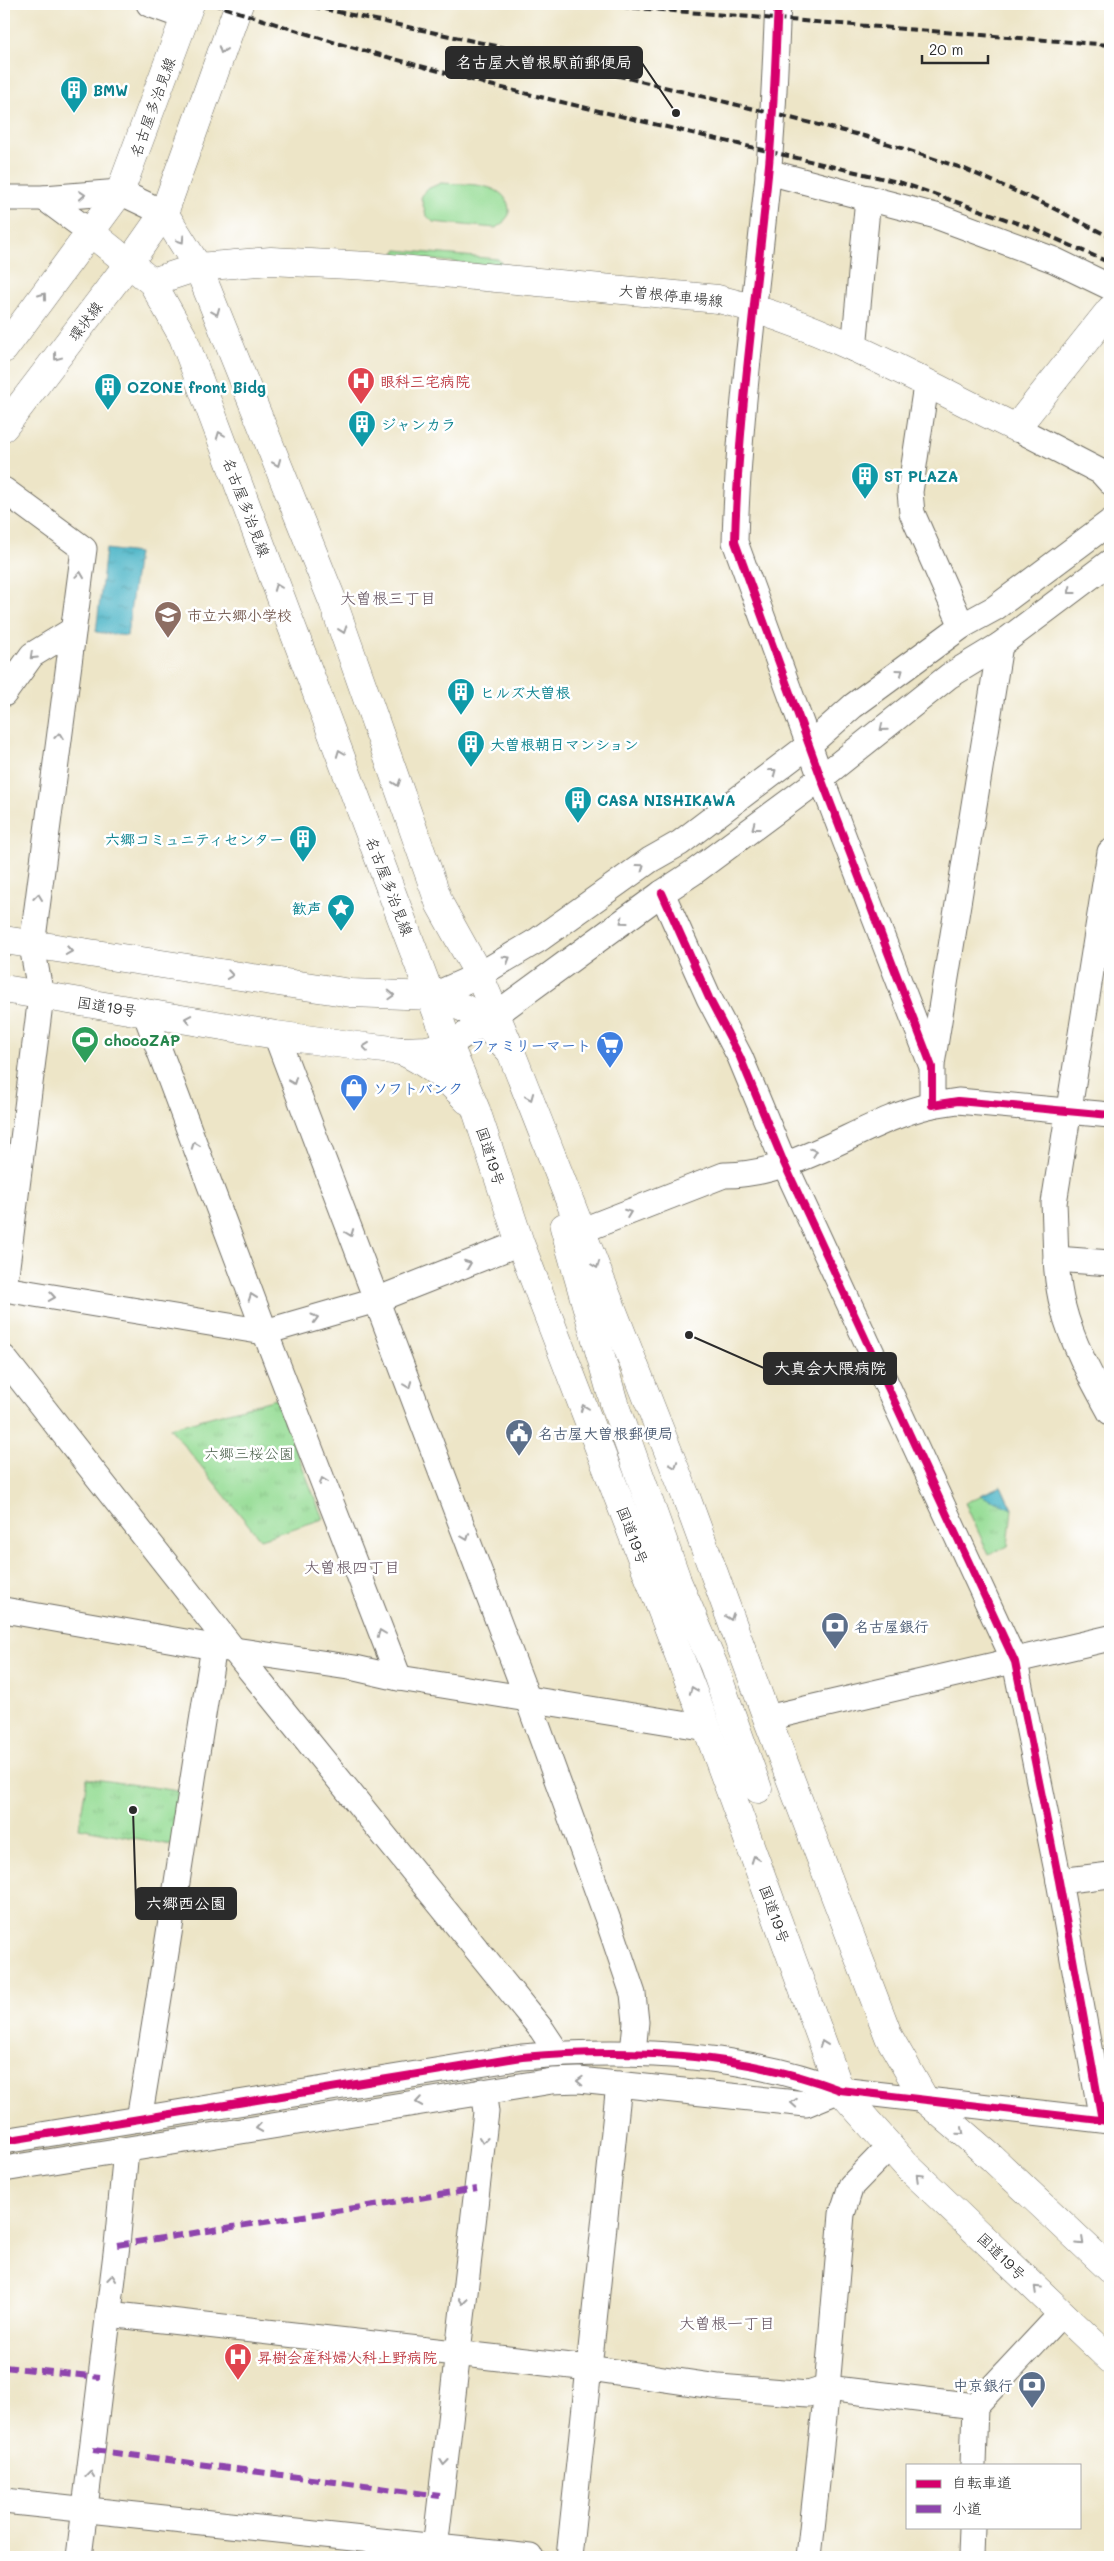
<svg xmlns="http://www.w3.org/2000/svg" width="1114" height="2561" viewBox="0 0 1114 2561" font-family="Mali,'Klee One',sans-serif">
  <defs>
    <pattern id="park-tufts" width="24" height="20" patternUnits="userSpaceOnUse" patternTransform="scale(1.25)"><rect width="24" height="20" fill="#97dd96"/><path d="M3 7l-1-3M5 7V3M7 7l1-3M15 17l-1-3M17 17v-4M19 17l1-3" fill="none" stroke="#82be81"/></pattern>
    <pattern id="water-ripples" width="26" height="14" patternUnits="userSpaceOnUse" patternTransform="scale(1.25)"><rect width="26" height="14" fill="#49b4c6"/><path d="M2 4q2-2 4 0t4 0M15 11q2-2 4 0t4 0" fill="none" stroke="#3d93a1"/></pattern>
  </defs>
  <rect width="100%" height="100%" fill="#fff"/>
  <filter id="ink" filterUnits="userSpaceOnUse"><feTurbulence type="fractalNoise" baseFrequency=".02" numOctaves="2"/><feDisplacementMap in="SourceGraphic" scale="10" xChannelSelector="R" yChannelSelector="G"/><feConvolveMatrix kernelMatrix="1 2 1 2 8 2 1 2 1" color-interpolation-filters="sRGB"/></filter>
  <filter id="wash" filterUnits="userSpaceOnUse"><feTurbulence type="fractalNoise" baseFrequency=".0096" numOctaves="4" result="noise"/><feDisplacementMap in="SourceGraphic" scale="20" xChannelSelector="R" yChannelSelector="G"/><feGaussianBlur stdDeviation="1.12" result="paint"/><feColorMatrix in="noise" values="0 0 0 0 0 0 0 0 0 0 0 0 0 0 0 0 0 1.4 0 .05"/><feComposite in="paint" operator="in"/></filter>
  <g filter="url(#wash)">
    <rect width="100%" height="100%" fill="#ede5c7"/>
    <g fill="#97dd96" stroke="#618460">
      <path d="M 441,183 C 465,185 512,180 509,215 L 501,225 L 495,228 L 433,222 L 426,215 L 421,198 L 425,190 Z"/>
      <path d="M 397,250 L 498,259 L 502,263 L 501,267 L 395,256 L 394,252 Z"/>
    </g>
    <g fill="url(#park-tufts)" stroke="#618460">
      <path d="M 276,1399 L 323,1519 L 260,1539 L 170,1428 Z"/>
      <path d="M 1001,1486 L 1012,1509 L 1008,1546 L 989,1555 L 965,1503 Z"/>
      <path d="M 87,1778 L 186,1792 L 177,1846 L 79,1828 Z"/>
    </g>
    <g fill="url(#water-ripples)" stroke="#3a7078">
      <path d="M 106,549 L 138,553 L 127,636 L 96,632 Z"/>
      <path d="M 1001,1486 L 1012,1509 L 980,1495 Z"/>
    </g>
  </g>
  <g filter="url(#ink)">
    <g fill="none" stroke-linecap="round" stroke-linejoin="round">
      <defs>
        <g id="minor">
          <path d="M 149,4 L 185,17"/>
          <path d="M 778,4 C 775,61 774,118 768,175 C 756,297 738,419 735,542 L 821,778 L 932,1067 L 932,1105 L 958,1101 L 1110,1115"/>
          <path d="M 768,172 L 936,216 L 1054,260 L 1110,287"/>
          <path d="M 4,198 L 44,198 L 120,192 L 164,213"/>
          <path d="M 44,198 L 90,232"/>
          <path d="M 854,349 L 868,198"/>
          <path d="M 926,385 L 910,492 L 912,513 L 962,626"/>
          <path d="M 1016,428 L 1101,472 L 1110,482"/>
          <path d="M 4,490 L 84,549 L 32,946 L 41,996 L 4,1290"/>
          <path d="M 4,694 L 32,655 L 73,630"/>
          <path d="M 1110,852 L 1054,1203 C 1056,1237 1054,1274 1063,1307 C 1072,1343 1092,1379 1110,1412"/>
          <path d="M 662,893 L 709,998 L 740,1057 L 784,1163 L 1015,1662 L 1059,1881 L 1102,2120"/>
          <path d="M 432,996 L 479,975 L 538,940 L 650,860 L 680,843 L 809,745 L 853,706 L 962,626 L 995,608 L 1110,522"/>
          <path d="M 145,1012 L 265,1332 L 399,1678"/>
          <path d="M 276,1035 L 528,1700 L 608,1920 L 633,1994 L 636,2022 L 633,2052"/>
          <path d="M 449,1045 L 495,1015 L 662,893 L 694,872 L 821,778 L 949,676 L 1000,645 L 1110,562"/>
          <path d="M 932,1064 L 1000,645"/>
          <path d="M 583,1230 L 724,1175 C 797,1176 862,1121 932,1105"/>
          <path d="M 1056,1259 L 1110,1263"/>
          <path d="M 4,1289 L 265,1332 L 376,1300 L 520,1243"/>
          <path d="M 4,1358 L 233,1649 L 542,2030 L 558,2054"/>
          <path d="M 4,1610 L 214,1647 L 355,1668 L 399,1678 L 707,1728"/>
          <path d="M 767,1718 L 1110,1638"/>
          <path d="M 1059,1881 L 1110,1875"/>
          <path d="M 139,2119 C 166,1962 188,1804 214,1647"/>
          <path d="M 4,2141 L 522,2057 C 627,2048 741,2053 840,2090 L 1110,2121"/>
          <path d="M 4,2169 L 552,2081 L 579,2080 L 806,2104 L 840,2090"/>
          <path d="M 108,2314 L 589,2368 L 719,2387 L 808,2394 L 827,2388 L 975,2406"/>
          <path d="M 973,2465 L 975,2406 L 1062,2313"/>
          <path d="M 4,2501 L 531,2557"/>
          <path d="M 79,2557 L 117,2245 L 126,2150"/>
          <path d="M 434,2557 L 486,2112 L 483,2091"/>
          <path d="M 569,2557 L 619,2084"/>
          <path d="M 809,2557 L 827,2388 L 842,2214 L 851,2186 L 889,2147"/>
          <path d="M 971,2557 L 972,2527"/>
        </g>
        <g id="major">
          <path d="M 164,213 L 198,267 L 333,602 L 440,905 L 479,975 L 510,1048"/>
          <path d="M 90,232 L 152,282 L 183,337 L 449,1045"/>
          <path d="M 152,282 L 198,267 L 271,261 L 369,266 L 718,299 C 823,324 920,381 1016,428 L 1110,310"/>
          <path d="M 4,349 L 120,192 L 190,4"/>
          <path d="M 4,427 L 129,263 L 164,213 L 239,4"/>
        </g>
        <g id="highway">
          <path d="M 4,940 L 351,993 L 432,996 L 464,1008 L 483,1022 L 511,1052 L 685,1494 L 767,1718 L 889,2037 L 925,2100 L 992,2158 L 1110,2269"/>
          <path d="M 4,989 L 276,1035 L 358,1046 L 401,1051 L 427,1050 L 449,1045 L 476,1110 L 520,1243 L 707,1728 L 840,2090 L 905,2164 L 1110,2359"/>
          <path d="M 402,1051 C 428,1063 447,1078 467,1100"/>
          <path d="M 564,1227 L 614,1403 L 676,1577"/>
          <path d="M 668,1560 L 714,1666 L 758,1789"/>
        </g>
      </defs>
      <use href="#minor" stroke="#6f6c62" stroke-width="27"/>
      <use href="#major" stroke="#6f6c62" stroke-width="29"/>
      <use href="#highway" stroke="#6f6c62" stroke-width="29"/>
      <use href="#minor" stroke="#fff" stroke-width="25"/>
      <use href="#major" stroke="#fff" stroke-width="28"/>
      <use href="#highway" stroke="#fff" stroke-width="28"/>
      <g stroke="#2b2b2b" stroke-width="4" stroke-dasharray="8 4" stroke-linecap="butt">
        <path d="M 213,4 L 336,43 L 490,85 L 902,183 L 1034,229 L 1110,263"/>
        <path d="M 301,4 L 501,47 L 864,136 L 965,169 L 1049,206 L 1110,237"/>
        <path d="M 585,4 L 1110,45"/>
      </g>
      <g stroke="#8e44ad" stroke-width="6" stroke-dasharray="12 6" stroke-linecap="butt">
        <path d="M 117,2245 L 477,2189"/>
        <path d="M 4,2367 L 100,2377"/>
        <path d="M 93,2450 L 440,2496"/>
      </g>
      <defs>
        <g id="cycleway">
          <path d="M 778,4 C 775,61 774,118 768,175 C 756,297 738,419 735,542 L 821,778 L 932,1067 L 932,1105 L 958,1101 L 1110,1115"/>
          <path d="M 662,893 L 709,998 L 740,1057 L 784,1163 L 1015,1662 L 1059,1881 L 1102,2120"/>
          <path d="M 4,2141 L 522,2057 C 627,2048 741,2053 840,2090 L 1108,2121"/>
        </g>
      </defs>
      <use href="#cycleway" stroke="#fff" stroke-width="11"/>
      <use href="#cycleway" stroke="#d6006c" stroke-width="8"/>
    </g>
    <defs><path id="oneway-chevron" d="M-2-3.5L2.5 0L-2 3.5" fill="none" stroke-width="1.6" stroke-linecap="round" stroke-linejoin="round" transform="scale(1.25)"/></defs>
    <g stroke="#a0a0a0">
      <use href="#oneway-chevron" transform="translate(222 50) rotate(110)"/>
      <use href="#oneway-chevron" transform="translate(82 195) rotate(-5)"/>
      <use href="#oneway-chevron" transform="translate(181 240) rotate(57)"/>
      <use href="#oneway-chevron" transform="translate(43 296) rotate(-54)"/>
      <use href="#oneway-chevron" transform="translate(216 312) rotate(68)"/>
      <use href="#oneway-chevron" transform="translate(57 357) rotate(127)"/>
      <use href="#oneway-chevron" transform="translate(220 435) rotate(-111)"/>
      <use href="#oneway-chevron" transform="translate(277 463) rotate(68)"/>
      <use href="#oneway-chevron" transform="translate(80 575) rotate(-82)"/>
      <use href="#oneway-chevron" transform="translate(277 587) rotate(-111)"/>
      <use href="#oneway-chevron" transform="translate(1071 591) rotate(143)"/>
      <use href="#oneway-chevron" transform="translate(343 630) rotate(71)"/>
      <use href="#oneway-chevron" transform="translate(33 656) rotate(137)"/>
      <use href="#oneway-chevron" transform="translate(900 672) rotate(-36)"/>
      <use href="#oneway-chevron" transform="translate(883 728) rotate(141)"/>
      <use href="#oneway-chevron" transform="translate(59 736) rotate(-83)"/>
      <use href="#oneway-chevron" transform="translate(340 753) rotate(-111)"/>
      <use href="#oneway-chevron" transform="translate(773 772) rotate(-37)"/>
      <use href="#oneway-chevron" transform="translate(397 783) rotate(71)"/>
      <use href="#oneway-chevron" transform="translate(755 827) rotate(143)"/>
      <use href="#oneway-chevron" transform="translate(641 867) rotate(-36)"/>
      <use href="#oneway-chevron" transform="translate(38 897) rotate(-83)"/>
      <use href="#oneway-chevron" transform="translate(623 921) rotate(144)"/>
      <use href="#oneway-chevron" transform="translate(69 951) rotate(9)"/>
      <use href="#oneway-chevron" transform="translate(507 959) rotate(-31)"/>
      <use href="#oneway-chevron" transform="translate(230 975) rotate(9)"/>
      <use href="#oneway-chevron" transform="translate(391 995) rotate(2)"/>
      <use href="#oneway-chevron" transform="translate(188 1019) rotate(-170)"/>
      <use href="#oneway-chevron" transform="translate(366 1047) rotate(-173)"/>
      <use href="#oneway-chevron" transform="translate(293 1081) rotate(69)"/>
      <use href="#oneway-chevron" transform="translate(530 1097) rotate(68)"/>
      <use href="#oneway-chevron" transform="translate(195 1145) rotate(-110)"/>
      <use href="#oneway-chevron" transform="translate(814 1152) rotate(-20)"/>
      <use href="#oneway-chevron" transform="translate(628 1213) rotate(-21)"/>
      <use href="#oneway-chevron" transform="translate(350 1233) rotate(69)"/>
      <use href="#oneway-chevron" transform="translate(468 1264) rotate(-21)"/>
      <use href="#oneway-chevron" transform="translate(596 1265) rotate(69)"/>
      <use href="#oneway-chevron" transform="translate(52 1297) rotate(9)"/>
      <use href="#oneway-chevron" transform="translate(252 1297) rotate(-110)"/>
      <use href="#oneway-chevron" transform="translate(315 1318) rotate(-16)"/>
      <use href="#oneway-chevron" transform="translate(408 1385) rotate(69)"/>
      <use href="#oneway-chevron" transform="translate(584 1408) rotate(-111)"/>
      <use href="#oneway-chevron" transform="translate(674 1465) rotate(69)"/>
      <use href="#oneway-chevron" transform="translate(323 1481) rotate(-111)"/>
      <use href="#oneway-chevron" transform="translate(466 1537) rotate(69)"/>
      <use href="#oneway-chevron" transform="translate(730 1617) rotate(70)"/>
      <use href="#oneway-chevron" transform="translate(381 1633) rotate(-111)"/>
      <use href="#oneway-chevron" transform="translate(693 1690) rotate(-111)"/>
      <use href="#oneway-chevron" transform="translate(755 1859) rotate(-110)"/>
      <use href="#oneway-chevron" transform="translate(823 2044) rotate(-110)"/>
      <use href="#oneway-chevron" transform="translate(580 2081) rotate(-178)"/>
      <use href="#oneway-chevron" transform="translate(419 2102) rotate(171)"/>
      <use href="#oneway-chevron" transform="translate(794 2103) rotate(-176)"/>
      <use href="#oneway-chevron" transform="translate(259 2128) rotate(171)"/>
      <use href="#oneway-chevron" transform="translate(961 2132) rotate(41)"/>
      <use href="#oneway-chevron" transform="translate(483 2140) rotate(96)"/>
      <use href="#oneway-chevron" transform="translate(919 2177) rotate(-136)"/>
      <use href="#oneway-chevron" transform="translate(1081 2242) rotate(43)"/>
      <use href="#oneway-chevron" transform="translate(112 2278) rotate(-83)"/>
      <use href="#oneway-chevron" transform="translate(1037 2289) rotate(-136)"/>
      <use href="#oneway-chevron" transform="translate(463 2301) rotate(97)"/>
      <use href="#oneway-chevron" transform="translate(444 2462) rotate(96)"/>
      <use href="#oneway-chevron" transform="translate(90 2474) rotate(-84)"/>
    </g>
  </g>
  <defs>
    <symbol id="building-pin" viewBox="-11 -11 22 30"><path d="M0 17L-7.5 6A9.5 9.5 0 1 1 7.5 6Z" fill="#0f9aa8" stroke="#fff"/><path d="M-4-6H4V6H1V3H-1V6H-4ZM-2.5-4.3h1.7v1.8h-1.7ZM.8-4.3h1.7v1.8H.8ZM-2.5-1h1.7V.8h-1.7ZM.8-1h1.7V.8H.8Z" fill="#fff"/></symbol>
    <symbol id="hospital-pin" viewBox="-11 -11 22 30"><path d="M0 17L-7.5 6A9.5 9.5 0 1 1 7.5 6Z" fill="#e0444e" stroke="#fff"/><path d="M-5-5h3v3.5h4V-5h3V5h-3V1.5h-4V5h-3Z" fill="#fff"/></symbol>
    <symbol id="school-pin" viewBox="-11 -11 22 30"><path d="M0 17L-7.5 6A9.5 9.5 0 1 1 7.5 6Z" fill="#8d6e63" stroke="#fff"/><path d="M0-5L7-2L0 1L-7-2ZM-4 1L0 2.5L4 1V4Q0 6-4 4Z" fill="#fff"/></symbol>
    <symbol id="sight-pin" viewBox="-11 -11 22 30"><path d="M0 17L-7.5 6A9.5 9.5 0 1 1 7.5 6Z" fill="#0f9aa8" stroke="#fff"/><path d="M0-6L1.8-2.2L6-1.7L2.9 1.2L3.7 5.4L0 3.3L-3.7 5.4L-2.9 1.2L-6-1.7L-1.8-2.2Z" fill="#fff"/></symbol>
    <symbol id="stadium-pin" viewBox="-11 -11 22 30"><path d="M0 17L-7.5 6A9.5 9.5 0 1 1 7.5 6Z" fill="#2e9e5b" stroke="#fff"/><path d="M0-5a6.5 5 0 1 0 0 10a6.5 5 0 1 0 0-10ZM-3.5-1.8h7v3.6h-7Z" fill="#fff"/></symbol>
    <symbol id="supermarket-pin" viewBox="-11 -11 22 30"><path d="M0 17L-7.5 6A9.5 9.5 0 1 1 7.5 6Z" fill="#3f7fe0" stroke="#fff"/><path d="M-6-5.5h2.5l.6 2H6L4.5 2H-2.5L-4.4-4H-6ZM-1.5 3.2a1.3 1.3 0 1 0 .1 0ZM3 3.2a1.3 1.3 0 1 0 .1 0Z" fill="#fff"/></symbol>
    <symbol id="shop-pin" viewBox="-11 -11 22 30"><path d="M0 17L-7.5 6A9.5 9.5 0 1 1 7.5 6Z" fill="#3f7fe0" stroke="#fff"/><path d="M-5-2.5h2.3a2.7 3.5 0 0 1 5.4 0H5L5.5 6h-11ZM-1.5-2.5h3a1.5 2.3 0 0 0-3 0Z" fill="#fff"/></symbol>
    <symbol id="civic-pin" viewBox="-11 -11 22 30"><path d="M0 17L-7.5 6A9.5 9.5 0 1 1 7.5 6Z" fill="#5c6f8a" stroke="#fff"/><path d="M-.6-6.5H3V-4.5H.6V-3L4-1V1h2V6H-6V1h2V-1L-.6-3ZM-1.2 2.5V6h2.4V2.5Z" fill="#fff"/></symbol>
    <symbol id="bank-pin" viewBox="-11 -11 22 30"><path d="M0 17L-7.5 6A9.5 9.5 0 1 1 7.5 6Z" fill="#5c6f8a" stroke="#fff"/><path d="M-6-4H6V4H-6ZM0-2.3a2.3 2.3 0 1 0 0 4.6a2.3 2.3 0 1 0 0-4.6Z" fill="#fff"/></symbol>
  </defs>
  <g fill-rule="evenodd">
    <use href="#building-pin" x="58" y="74" width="32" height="43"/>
    <use href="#hospital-pin" x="345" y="365" width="32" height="43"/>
    <use href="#building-pin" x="92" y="371" width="32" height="43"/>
    <use href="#building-pin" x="346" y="408" width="32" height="43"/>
    <use href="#building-pin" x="849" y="460" width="32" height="43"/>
    <use href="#school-pin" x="152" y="599" width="32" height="43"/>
    <use href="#building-pin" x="445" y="676" width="32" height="43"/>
    <use href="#building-pin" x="455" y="728" width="32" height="43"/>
    <use href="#building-pin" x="562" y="784" width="32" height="43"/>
    <use href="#building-pin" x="287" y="823" width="32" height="43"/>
    <use href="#sight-pin" x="325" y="892" width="32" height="43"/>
    <use href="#stadium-pin" x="69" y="1024" width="32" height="43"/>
    <use href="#supermarket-pin" x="594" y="1029" width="32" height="43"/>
    <use href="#shop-pin" x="338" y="1072" width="32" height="43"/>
    <use href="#civic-pin" x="503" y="1417" width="32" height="43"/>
    <use href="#bank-pin" x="819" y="1610" width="32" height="43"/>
    <use href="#hospital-pin" x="222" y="2341" width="32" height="43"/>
    <use href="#bank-pin" x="1016" y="2369" width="32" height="43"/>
  </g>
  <g text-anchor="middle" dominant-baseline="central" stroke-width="5" stroke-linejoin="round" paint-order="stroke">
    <g font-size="15" font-weight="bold" fill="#0d838f" stroke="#fff" text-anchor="start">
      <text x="93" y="90">BMW</text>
      <text x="127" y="387">OZONE front Bidg</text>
      <text x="381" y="424">ジャンカラ</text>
      <text x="884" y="476">ST PLAZA</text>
      <text x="480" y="692">ヒルズ大曽根</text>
      <text x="490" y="744">大曽根朝日マンション</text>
      <text x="597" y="800">CASA NISHIKAWA</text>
      <text x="284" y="839" text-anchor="end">六郷コミュニティセンター</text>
      <text x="322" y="908" text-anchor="end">歓声</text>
    </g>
    <g font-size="15" fill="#2b2b2b" stroke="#fff">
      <text transform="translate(152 107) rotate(-70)">名古屋多治見線</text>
      <text transform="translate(671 295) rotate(6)">大曽根停車場線</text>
      <text transform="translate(85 321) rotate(-53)">環状線</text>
      <text transform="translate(247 507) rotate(69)">名古屋多治見線</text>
      <text transform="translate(390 886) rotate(69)">名古屋多治見線</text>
      <text transform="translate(107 1006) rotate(9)">国道19号</text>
      <text transform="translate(491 1156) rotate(72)">国道19号</text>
      <text transform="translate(633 1535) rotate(69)">国道19号</text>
      <text transform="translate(775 1914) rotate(70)">国道19号</text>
      <text transform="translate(1002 2256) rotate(44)">国道19号</text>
    </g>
    <g font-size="15" font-weight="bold" fill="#be3a42" stroke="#fff" text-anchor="start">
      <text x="380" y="381">眼科三宅病院</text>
      <text x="257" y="2357">昇樹会産科婦人科上野病院</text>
    </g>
    <g font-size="15" font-weight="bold" fill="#785e54" stroke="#fff" text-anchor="start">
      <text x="187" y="615">市立六郷小学校</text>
    </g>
    <g font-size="15" font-weight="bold" fill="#27864d" stroke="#fff" text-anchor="start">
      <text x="104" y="1040">chocoZAP</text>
    </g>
    <g font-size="15" font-weight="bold" fill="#366cbe" stroke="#fff" text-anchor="end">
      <text x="591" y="1045">ファミリーマート</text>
      <text x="373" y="1088" text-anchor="start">ソフトバンク</text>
    </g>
    <g font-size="15" font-weight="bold" fill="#4e5e75" stroke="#fff" text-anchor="start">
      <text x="538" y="1433">名古屋大曽根郵便局</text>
      <text x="854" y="1626">名古屋銀行</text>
      <text x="1013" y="2385" text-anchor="end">中京銀行</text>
    </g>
    <g font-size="15" fill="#4b604b" stroke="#fff">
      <text x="249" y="1453">六郷三桜公園</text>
    </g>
    <g font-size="16" fill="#62505d" stroke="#fff">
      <text x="388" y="597">大曽根三丁目</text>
      <text x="352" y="1566">大曽根四丁目</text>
      <text x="727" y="2322">大曽根一丁目</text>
    </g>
  </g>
  <path fill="none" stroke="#2b2b2b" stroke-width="2" d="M676 113L642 63M689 1335L764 1368M133 1810L136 1903"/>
  <g fill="#2b2b2b" stroke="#fff" stroke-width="2">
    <circle cx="676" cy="113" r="5"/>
    <circle cx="689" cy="1335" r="5"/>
    <circle cx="133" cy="1810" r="5"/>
  </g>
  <g fill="#2b2b2b" stroke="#2b2b2b" stroke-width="2">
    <rect x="446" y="47" width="196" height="31" rx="5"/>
    <rect x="764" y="1353" width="132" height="31" rx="5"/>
    <rect x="136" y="1888" width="100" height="31" rx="5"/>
  </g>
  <g font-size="16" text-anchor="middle" font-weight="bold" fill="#fff">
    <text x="544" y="68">名古屋大曽根駅前郵便局</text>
    <text x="830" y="1374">大真会大隈病院</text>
    <text x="186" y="1909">六郷西公園</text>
  </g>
  <rect width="1114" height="2561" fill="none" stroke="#fff" stroke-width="20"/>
  <rect x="906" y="2464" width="175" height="65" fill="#ffffff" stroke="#aaaaaa"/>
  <rect x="916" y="2480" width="25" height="8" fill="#d6006c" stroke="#aaaaaa"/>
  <text x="952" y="2488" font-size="15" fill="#2b2b2b">自転車道</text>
  <rect x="916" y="2505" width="25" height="8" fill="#8e44ad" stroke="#aaaaaa"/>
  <text x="952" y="2514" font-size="15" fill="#2b2b2b">小道</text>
  <path d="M922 55v8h66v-8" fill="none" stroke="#2b2b2b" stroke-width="2.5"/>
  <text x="929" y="55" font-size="15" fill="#2b2b2b" stroke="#ffffff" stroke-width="4" paint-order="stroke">20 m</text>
</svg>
